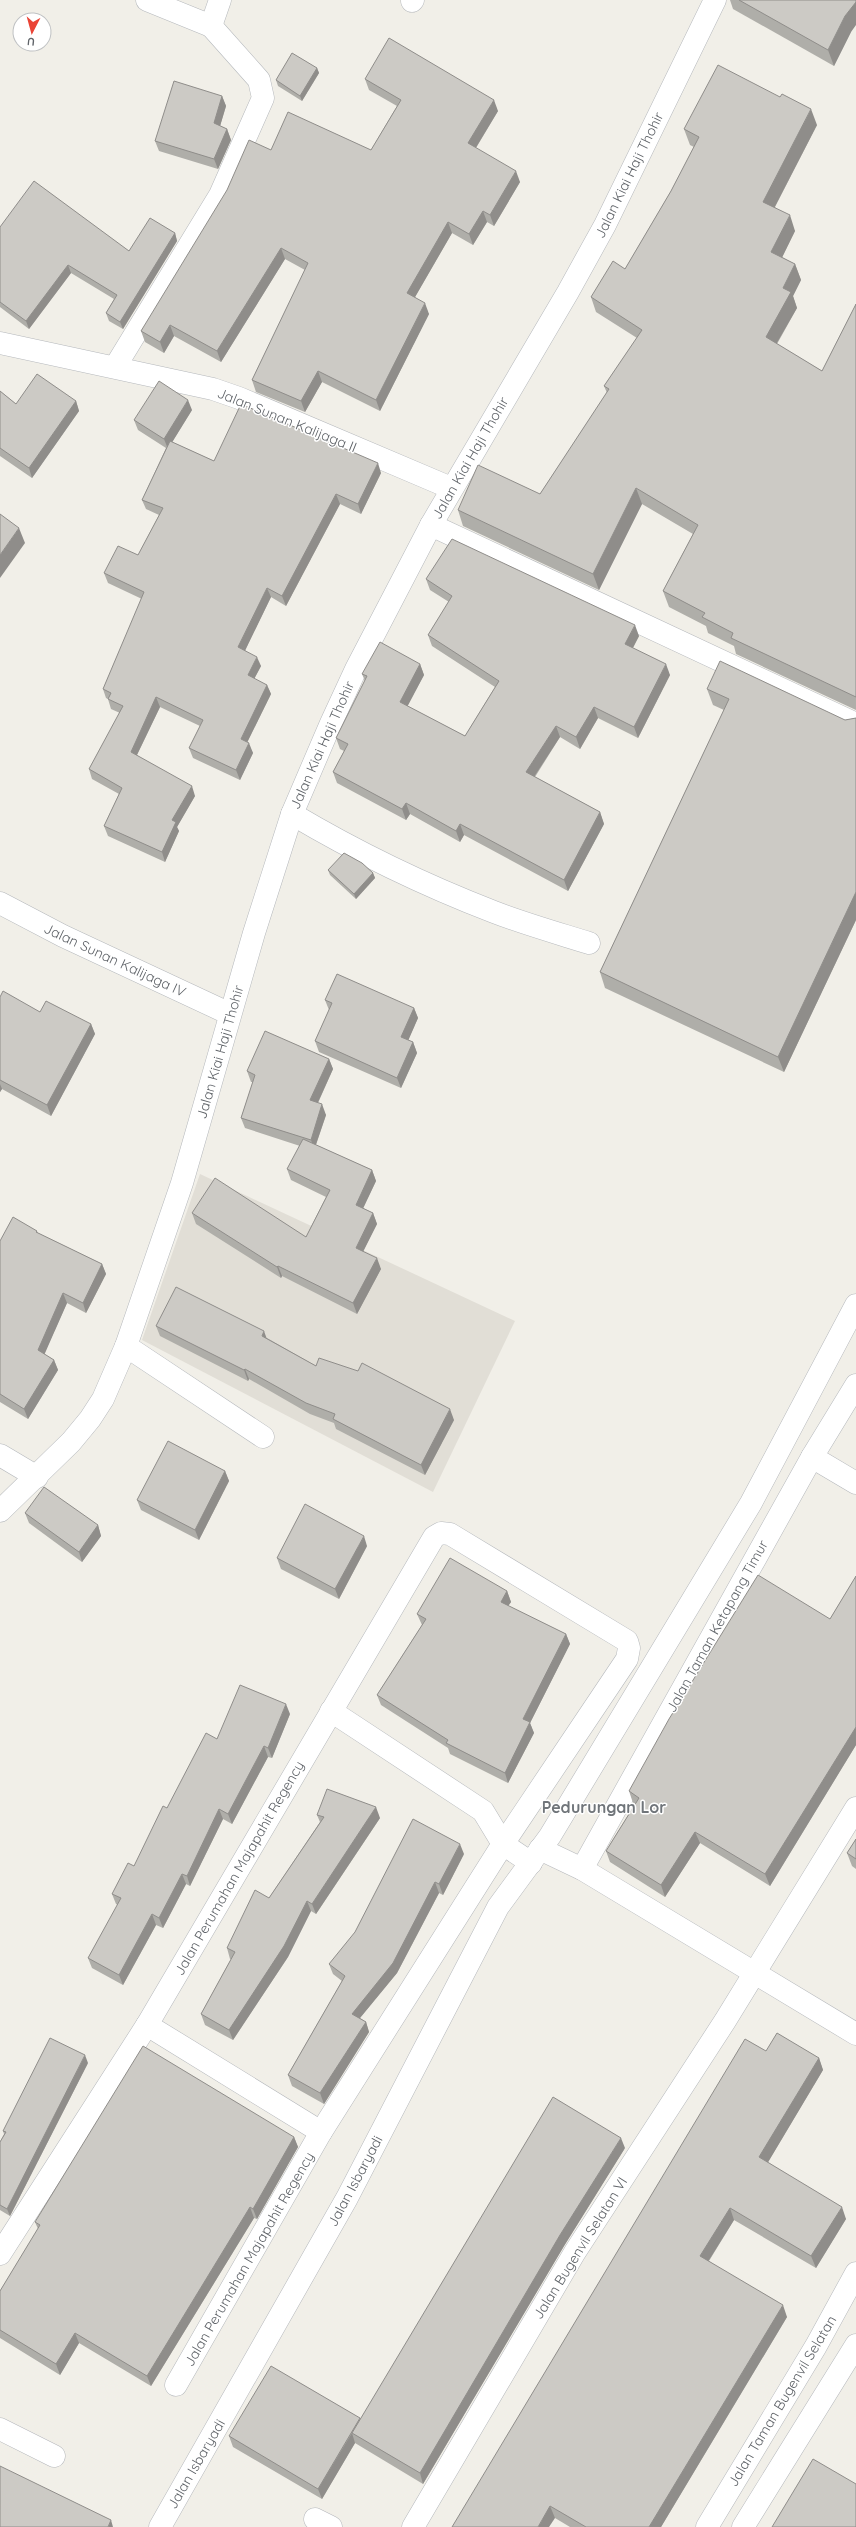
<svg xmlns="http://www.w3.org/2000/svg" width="856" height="2527" viewBox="0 0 856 2527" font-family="Quicksand,sans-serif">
  <rect width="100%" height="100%" fill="#f1efe8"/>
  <path fill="#e1ded6" d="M 200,1174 L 515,1321 L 433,1492 L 142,1340 Z"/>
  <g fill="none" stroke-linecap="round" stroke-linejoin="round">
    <defs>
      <g id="minor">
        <path d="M 147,0 L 211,26 L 220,0"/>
        <path d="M 412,1 L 413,0"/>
        <path d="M 0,343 L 213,389 L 239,398 L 451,488"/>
        <path d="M 115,367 L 220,195 L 263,98 L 259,80 L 211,26"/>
        <path d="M 431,525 L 856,724"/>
        <path d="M 292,814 C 356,852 424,885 494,912 C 525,924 557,933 589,943"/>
        <path d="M 0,903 L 63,936 L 230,1014"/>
        <path d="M 126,1346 L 263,1437"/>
        <path d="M 0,1455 L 37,1477"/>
        <path d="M 812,1457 L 856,1483"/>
        <path d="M 0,1511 L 71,1442 L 90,1419 L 103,1399 L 126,1346 L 182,1183 L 254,933 L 292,814 L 331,723 L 356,669 L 431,525 L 568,292 L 605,225 L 715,0"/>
        <path d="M 331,1711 L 483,1811 L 503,1844 L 531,1863"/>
        <path d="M 540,1849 L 582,1869 L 856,2034"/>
        <path d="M 582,1869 L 812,1457 L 856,1385"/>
        <path d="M 147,2025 L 321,2132"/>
        <path d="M 0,2254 L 147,2025 L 434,1537 L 441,1533 L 450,1534 L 627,1641 L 629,1648 L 627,1659 L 503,1844 L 321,2132 L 176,2385"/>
        <path d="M 0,2429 L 54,2456"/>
        <path d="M 315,2519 L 331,2527"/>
        <path d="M 160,2527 L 347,2198 L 498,1907 L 550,1836 L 751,1503 L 856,1305"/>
        <path d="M 413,2527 L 575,2252 L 725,2021 L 856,1808"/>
        <path d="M 707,2527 L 816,2346 L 856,2273"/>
        <path d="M 743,2527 L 856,2345"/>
      </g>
    </defs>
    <use href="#minor" stroke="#b5b8bc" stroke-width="23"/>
    <use href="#minor" stroke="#fff" stroke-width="22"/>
  </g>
  <g fill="#afaea9">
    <path d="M 730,0 L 856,0 L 851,32 L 834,66 L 733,9 Z"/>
    <path d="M 317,68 L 319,73 L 302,101 L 278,86 L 276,80 Z"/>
    <path d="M 365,79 L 498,111 L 476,148 L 520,182 L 494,226 L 487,222 L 473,245 L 452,233 L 415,297 L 429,314 L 380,411 L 322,382 L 305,412 L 256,392 L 252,380 L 305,270 L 285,259 L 221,362 L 174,336 L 164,353 L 145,342 L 141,331 L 271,150 L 371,150 L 397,106 L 369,90 Z"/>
    <path d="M 222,96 L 226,106 L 220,126 L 227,129 L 231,140 L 218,169 L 159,151 L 155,141 Z"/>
    <path d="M 817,125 L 775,207 L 795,231 L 782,257 L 795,264 L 801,280 L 793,296 L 797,308 L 777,344 L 822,371 L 856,304 L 856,710 L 736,654 L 734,646 L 708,633 L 706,626 L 669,607 L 663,591 L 693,534 L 642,504 L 599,590 L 463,526 L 458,510 L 540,494 L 607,393 L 604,386 L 637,338 L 596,312 L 591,297 L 625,269 L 671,191 L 694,147 L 690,145 L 684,129 Z"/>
    <path d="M 0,227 L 129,251 L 175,233 L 177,241 L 123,329 L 109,321 L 106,313 L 114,299 L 71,273 L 29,329 L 0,307 Z"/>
    <path d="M 0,391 L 16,404 L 76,401 L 79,411 L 32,478 L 0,456 Z"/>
    <path d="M 192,410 L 172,442 L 214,461 L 381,473 L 361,514 L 340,504 L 286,606 L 271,597 L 245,650 L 261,666 L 254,679 L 267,685 L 271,694 L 247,742 L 253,753 L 240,780 L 193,758 L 189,748 L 200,726 L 160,707 L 137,755 L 195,796 L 177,827 L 179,831 L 165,862 L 108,836 L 104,826 L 119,794 L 92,779 L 89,769 L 120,713 L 111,709 L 108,699 L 106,698 L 103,689 L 142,599 L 108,583 L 104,573 L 138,555 L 159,515 L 146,509 L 142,500 L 166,448 L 138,430 L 134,420 Z"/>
    <path d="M 426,579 L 639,636 L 633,648 L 670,675 L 638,738 L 598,718 L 580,749 L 560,737 L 535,777 L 600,812 L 604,824 L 568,891 L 464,835 L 460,842 L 410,814 L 406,820 L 337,783 L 333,772 L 344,751 L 340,749 L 336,738 L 365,681 L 362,674 L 420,664 L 424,675 L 407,706 L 465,736 L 495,687 L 432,646 L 428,635 L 449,602 L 430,590 Z"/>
    <path d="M 707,689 L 845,720 L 856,718 L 856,920 L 784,1072 L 605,988 L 600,972 L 724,710 L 713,705 Z"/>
    <path d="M 328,870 L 373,873 L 375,878 L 356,899 L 330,875 Z"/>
    <path d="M 0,997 L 40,1012 L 91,1024 L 95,1034 L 51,1116 L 2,1089 L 0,1092 Z"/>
    <path d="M 325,1000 L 414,1008 L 418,1018 L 408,1040 L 413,1042 L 417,1053 L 401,1088 L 319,1052 L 315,1041 L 329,1010 Z"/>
    <path d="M 329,1059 L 333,1069 L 318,1103 L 326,1115 L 316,1145 L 372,1170 L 376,1181 L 363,1208 L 373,1213 L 377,1224 L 363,1251 L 381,1269 L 357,1314 L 282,1276 L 281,1278 L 196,1224 L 192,1213 L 306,1237 L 326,1197 L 291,1180 L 287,1169 L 300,1146 L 245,1128 L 241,1118 L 253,1082 L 251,1082 L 247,1071 Z"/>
    <path d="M 37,1231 L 38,1233 L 102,1264 L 106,1274 L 86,1313 L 67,1303 L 44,1354 L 54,1360 L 58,1370 L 28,1419 L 0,1402 L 0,1241 Z"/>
    <path d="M 156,1326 L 267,1338 L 316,1366 L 454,1420 L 425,1475 L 336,1429 L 334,1423 L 310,1414 L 249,1379 L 248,1381 L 160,1336 Z"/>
    <path d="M 225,1471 L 229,1481 L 199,1540 L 141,1510 L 137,1500 Z"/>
    <path d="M 25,1513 L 98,1525 L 101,1536 L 82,1562 L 29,1523 Z"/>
    <path d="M 367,1546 L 339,1599 L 281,1569 L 277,1558 Z"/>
    <path d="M 856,1576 L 856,1745 L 770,1886 L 700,1843 L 665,1897 L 610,1862 L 606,1851 L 635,1804 L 633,1803 L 629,1791 L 830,1619 Z"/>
    <path d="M 507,1591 L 511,1602 L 508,1606 L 566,1634 L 570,1644 L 530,1723 L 534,1733 L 508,1783 L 450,1754 L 448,1748 L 381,1705 L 377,1695 L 422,1625 L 417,1614 Z"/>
    <path d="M 290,1714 L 272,1758 L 268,1757 L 232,1824 L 223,1819 L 190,1886 L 186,1884 L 163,1928 L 156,1925 L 123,1985 L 92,1968 L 88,1958 L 118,1905 L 116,1904 L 112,1894 L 134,1866 L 167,1808 L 217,1739 Z"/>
    <path d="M 317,1815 L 380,1818 L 316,1914 L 311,1911 L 288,1957 L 233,2040 L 205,2025 L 201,2014 L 231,1959 L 230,1959 L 227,1948 L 269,1898 L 320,1822 Z"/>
    <path d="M 856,1839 L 856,1869 L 852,1866 L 847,1853 Z"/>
    <path d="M 464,1854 L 443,1895 L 439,1893 L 397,1973 L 360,2018 L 366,2022 L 369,2032 L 324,2104 L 292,2086 L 288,2075 L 342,1981 L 333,1974 L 329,1964 Z"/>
    <path d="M 766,2051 L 819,2058 L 823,2070 L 768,2162 L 846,2219 L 816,2268 L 734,2220 L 709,2261 L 787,2317 L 661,2527 L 570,2527 L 555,2518 L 452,2527 Z"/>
    <path d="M 88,2063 L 10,2216 L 0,2210 L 0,2142 L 4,2134 L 3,2131 Z"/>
    <path d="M 294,2137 L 298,2147 L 257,2219 L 254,2218 L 151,2386 L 79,2343 L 60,2375 L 0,2338 L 0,2291 L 38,2229 L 35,2222 Z"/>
    <path d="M 625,2148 L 564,2246 L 423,2484 L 355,2443 L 322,2499 L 233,2447 L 229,2436 L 361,2418 Z"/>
  </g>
  <g fill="#8f8d8a">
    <path d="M 856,2 L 856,25 L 851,32 L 834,66 L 828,50 L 845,16 Z"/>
    <path d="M 317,68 L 319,73 L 302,101 L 300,96 Z"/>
    <path d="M 222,96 L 226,106 L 218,133 L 214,123 Z"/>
    <path d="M 494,100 L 498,111 L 472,154 L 468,143 Z"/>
    <path d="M 811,109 L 817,125 L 769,218 L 763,202 Z"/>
    <path d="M 227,129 L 231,140 L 218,169 L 214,159 Z"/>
    <path d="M 516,171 L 520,182 L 494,226 L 490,215 Z"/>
    <path d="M 483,211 L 487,222 L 473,245 L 469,234 Z"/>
    <path d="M 790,215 L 795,231 L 777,268 L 771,252 Z"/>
    <path d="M 448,222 L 452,233 L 411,304 L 407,293 Z"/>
    <path d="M 175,233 L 177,241 L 123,329 L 120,322 Z"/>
    <path d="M 281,248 L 285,259 L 221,362 L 217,351 Z"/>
    <path d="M 795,264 L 801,280 L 793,296 L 797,308 L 771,353 L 766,337 L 783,288 Z"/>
    <path d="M 68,265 L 71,273 L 29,329 L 26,321 Z"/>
    <path d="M 425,303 L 429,314 L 380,411 L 376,400 Z"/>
    <path d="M 170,325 L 174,336 L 164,353 L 160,342 Z"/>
    <path d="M 318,371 L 322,382 L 305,412 L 301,401 Z"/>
    <path d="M 188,400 L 192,410 L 168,449 L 164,439 Z"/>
    <path d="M 76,401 L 79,411 L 32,478 L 29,468 Z"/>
    <path d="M 378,463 L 381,473 L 361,514 L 358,504 Z"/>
    <path d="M 636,488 L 642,504 L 599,590 L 593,574 Z"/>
    <path d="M 336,494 L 340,504 L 286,606 L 282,596 Z"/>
    <path d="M 19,528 L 25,543 L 0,578 L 0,555 Z"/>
    <path d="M 267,588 L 271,597 L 242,657 L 238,647 Z"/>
    <path d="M 635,625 L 639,636 L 629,655 L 625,644 Z"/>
    <path d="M 257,657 L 261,666 L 251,685 L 248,675 Z"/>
    <path d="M 420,664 L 424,675 L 404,713 L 400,702 Z"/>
    <path d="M 666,664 L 670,675 L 638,738 L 634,727 Z"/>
    <path d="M 267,685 L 271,694 L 244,749 L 241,739 Z"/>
    <path d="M 156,697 L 160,707 L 134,761 L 131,752 Z"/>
    <path d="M 594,707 L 598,718 L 580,749 L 576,737 Z"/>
    <path d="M 556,726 L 560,737 L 530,783 L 526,772 Z"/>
    <path d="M 249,743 L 253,753 L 240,780 L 236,770 Z"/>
    <path d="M 192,786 L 195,796 L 177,827 L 179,831 L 165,862 L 162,852 L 172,820 Z"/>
    <path d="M 406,803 L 410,814 L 406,820 L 402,809 Z"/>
    <path d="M 600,812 L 604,824 L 568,891 L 564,880 Z"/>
    <path d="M 460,824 L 464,835 L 460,842 L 456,831 Z"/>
    <path d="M 373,873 L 375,878 L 356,899 L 354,894 Z"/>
    <path d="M 856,892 L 856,920 L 784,1072 L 778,1057 Z"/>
    <path d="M 414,1008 L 418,1018 L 405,1048 L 401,1037 Z"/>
    <path d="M 91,1024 L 95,1034 L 51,1116 L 47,1105 Z"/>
    <path d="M 413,1042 L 417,1053 L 401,1088 L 397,1078 Z"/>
    <path d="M 329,1059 L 333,1069 L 314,1111 L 310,1100 Z"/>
    <path d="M 0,1084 L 2,1089 L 0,1092 Z"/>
    <path d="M 322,1104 L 326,1115 L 314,1150 L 311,1140 Z"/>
    <path d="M 372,1170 L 376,1181 L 360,1215 L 356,1205 Z"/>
    <path d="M 373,1213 L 377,1224 L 360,1258 L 356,1248 Z"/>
    <path d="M 377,1258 L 381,1269 L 357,1314 L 353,1303 Z"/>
    <path d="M 102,1264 L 106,1274 L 86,1313 L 83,1303 Z"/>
    <path d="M 278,1266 L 282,1276 L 281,1278 L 277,1267 Z"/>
    <path d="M 63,1293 L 67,1303 L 42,1360 L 38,1350 Z"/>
    <path d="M 264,1331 L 268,1342 L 262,1336 Z"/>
    <path d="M 54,1360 L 58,1370 L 28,1419 L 24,1409 Z"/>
    <path d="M 245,1369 L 249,1379 L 248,1381 L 244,1370 Z"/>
    <path d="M 450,1409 L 454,1420 L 425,1475 L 421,1465 Z"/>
    <path d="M 225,1471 L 229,1481 L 199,1540 L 195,1530 Z"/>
    <path d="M 98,1525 L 101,1536 L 82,1562 L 79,1552 Z"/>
    <path d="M 364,1536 L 367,1546 L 339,1599 L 335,1589 Z"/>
    <path d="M 507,1591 L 511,1602 L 504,1612 L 501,1602 Z"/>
    <path d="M 566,1634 L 570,1644 L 530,1723 L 534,1733 L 508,1783 L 505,1773 L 523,1719 Z"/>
    <path d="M 286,1704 L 290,1714 L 272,1758 L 268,1748 Z"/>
    <path d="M 856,1727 L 856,1745 L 770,1886 L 765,1874 Z"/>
    <path d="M 264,1746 L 268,1757 L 232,1824 L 228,1814 Z"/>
    <path d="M 376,1807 L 380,1818 L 316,1914 L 312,1904 Z"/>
    <path d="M 219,1809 L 223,1819 L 190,1886 L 187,1876 Z"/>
    <path d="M 695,1832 L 700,1843 L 665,1897 L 661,1885 Z"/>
    <path d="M 460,1844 L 464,1854 L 443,1895 L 439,1884 Z"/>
    <path d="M 182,1874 L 186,1884 L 163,1928 L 159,1918 Z"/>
    <path d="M 435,1882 L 439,1893 L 397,1973 L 355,2024 L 352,2014 Z"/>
    <path d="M 307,1901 L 311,1911 L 288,1957 L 233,2040 L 229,2030 Z"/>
    <path d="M 152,1914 L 156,1925 L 123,1985 L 119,1975 Z"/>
    <path d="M 366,2022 L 369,2032 L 324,2104 L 320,2093 Z"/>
    <path d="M 85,2055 L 88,2063 L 10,2216 L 7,2209 Z"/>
    <path d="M 819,2058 L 823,2070 L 764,2169 L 759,2157 Z"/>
    <path d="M 294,2137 L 298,2147 L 257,2219 L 253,2209 Z"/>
    <path d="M 621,2138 L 625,2148 L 564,2246 L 423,2484 L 420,2473 L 560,2235 Z"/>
    <path d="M 250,2207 L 254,2218 L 151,2386 L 147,2376 Z"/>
    <path d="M 842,2207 L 846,2219 L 816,2268 L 811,2256 Z"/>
    <path d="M 730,2208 L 734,2220 L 704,2268 L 700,2256 Z"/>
    <path d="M 783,2305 L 787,2317 L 661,2527 L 649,2527 Z"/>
    <path d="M 75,2333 L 79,2343 L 60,2375 L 56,2364 Z"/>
    <path d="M 352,2433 L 355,2443 L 322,2499 L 318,2489 Z"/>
    <path d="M 550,2506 L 555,2518 L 549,2527 L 538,2527 Z"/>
    <path d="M 111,2520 L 113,2527 L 108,2527 Z"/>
  </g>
  <g fill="#cccac5" stroke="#8f8d8a">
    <path d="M 739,0 L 856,0 L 856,2 L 845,16 L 828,50 Z"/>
    <path d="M 389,38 L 494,100 L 468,143 L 516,171 L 490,215 L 483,211 L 469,234 L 448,222 L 407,293 L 425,303 L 376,400 L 318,371 L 301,401 L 252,380 L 308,263 L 281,248 L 217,351 L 170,325 L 160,342 L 141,331 L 227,190 L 249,140 L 271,150 L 288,112 L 371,150 L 401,100 L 365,79 Z"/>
    <path d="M 292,53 L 317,68 L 300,96 L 276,80 Z"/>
    <path d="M 718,65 L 780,97 L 782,94 L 811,109 L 763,202 L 790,215 L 771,252 L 795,264 L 783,288 L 791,292 L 766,337 L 822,371 L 856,304 L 856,697 L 731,638 L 733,633 L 702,617 L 705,613 L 663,591 L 698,525 L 636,488 L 593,574 L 458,510 L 478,465 L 540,494 L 609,389 L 604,386 L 642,330 L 591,297 L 613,261 L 625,269 L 671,191 L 699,137 L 684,129 Z"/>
    <path d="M 174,81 L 222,96 L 214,123 L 227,129 L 214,159 L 155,141 Z"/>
    <path d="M 34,181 L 129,251 L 150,218 L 175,233 L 120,322 L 106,313 L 117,295 L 68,265 L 26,321 L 0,302 L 0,227 Z"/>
    <path d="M 37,374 L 76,401 L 29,468 L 0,448 L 0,391 L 16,404 Z"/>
    <path d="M 159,381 L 188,400 L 164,439 L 134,420 Z"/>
    <path d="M 241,404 L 378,463 L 358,504 L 336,494 L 282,596 L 267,588 L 238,647 L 257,657 L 248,675 L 267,685 L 241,739 L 249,743 L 236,770 L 189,748 L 203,720 L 156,697 L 131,752 L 192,786 L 172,820 L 176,822 L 162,852 L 104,826 L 122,788 L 89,769 L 123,706 L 108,699 L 111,693 L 103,689 L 144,592 L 104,573 L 118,546 L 138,555 L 163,508 L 142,500 L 170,441 L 214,461 Z"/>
    <path d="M 0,514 L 19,528 L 0,555 Z"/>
    <path d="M 452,539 L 635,625 L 625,644 L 666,664 L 634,727 L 594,707 L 576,737 L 556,726 L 526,772 L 600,812 L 564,880 L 460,824 L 456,831 L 406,803 L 402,809 L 333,772 L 348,744 L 336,738 L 367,676 L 362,674 L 380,642 L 420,664 L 400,702 L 465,736 L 499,681 L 428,635 L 452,596 L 426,579 Z"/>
    <path d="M 720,661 L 845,720 L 856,718 L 856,892 L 778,1057 L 600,972 L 729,699 L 707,689 Z"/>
    <path d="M 344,853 L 362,863 L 373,873 L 354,894 L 328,870 Z"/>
    <path d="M 337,974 L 414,1008 L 401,1037 L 413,1042 L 397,1078 L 315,1041 L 332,1003 L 325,1000 Z"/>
    <path d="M 3,991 L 40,1012 L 46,1001 L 91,1024 L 47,1105 L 0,1080 L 0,997 Z"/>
    <path d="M 265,1031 L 329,1059 L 310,1100 L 322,1104 L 311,1140 L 241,1118 L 255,1075 L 247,1071 Z"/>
    <path d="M 303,1139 L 372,1170 L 356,1205 L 373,1213 L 356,1248 L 377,1258 L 353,1303 L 278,1266 L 277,1267 L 192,1213 L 215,1178 L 306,1237 L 330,1190 L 287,1169 Z"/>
    <path d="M 13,1217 L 37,1231 L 36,1232 L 102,1264 L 83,1303 L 63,1293 L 38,1350 L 54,1360 L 24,1409 L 0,1394 L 0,1241 Z"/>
    <path d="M 176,1287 L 264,1331 L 262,1336 L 316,1366 L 319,1358 L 358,1371 L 362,1363 L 450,1409 L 421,1465 L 333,1419 L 335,1414 L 306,1403 L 245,1369 L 244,1370 L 156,1326 Z"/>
    <path d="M 168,1441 L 225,1471 L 195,1530 L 137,1500 Z"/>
    <path d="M 44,1487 L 98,1525 L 79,1552 L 25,1513 Z"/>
    <path d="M 305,1504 L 364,1536 L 335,1589 L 277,1558 Z"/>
    <path d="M 450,1558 L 507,1591 L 501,1602 L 566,1634 L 523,1719 L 530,1722 L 505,1773 L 446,1743 L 448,1740 L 377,1695 L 426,1619 L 417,1614 Z"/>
    <path d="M 758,1575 L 830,1619 L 856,1576 L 856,1727 L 765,1874 L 695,1832 L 661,1885 L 606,1851 L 639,1798 L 629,1791 L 669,1719 Z"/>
    <path d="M 240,1685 L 286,1704 L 268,1748 L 264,1746 L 228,1814 L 219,1809 L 187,1876 L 182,1874 L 159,1918 L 152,1914 L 119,1975 L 88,1958 L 121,1898 L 112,1894 L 128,1863 L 134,1866 L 163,1806 L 167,1808 L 206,1733 L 217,1739 Z"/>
    <path d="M 327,1789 L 376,1807 L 312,1904 L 307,1901 L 284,1946 L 229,2030 L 201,2014 L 235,1952 L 227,1948 L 255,1890 L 269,1898 L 324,1817 L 317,1815 Z"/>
    <path d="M 413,1819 L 460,1844 L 439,1884 L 435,1882 L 393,1963 L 352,2014 L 366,2022 L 320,2093 L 288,2075 L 345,1976 L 329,1964 L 355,1932 Z"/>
    <path d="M 856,1839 L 856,1859 L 847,1853 Z"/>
    <path d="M 777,2033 L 819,2058 L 759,2157 L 842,2207 L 811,2256 L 730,2208 L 700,2256 L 783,2305 L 649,2527 L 586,2527 L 550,2506 L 538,2527 L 452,2527 L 745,2039 L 766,2051 Z"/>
    <path d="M 50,2038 L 85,2055 L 7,2209 L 0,2205 L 0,2142 L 6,2132 L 3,2131 Z"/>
    <path d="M 143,2046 L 294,2137 L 253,2209 L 250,2207 L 147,2376 L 75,2333 L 56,2364 L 0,2330 L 0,2291 L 40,2225 L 35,2222 Z"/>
    <path d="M 553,2097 L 621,2138 L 560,2235 L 420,2473 L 352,2433 Z"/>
    <path d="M 271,2366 L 360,2418 L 318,2489 L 229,2436 Z"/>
    <path d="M 813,2459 L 856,2484 L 856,2527 L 772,2527 Z"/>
    <path d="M 0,2466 L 111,2520 L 108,2527 L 0,2527 Z"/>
  </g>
  <g text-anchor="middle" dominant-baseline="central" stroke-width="3" stroke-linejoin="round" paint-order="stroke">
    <g font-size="14" fill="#5f6368" stroke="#fff">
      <text transform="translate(629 175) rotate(-64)">Jalan Kiai Haji Thohir</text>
      <text transform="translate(287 420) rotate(22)">Jalan Sunan Kalijaga II</text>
      <text transform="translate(470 458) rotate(-60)">Jalan Kiai Haji Thohir</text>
      <text transform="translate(322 745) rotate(-66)">Jalan Kiai Haji Thohir</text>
      <text transform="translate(115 960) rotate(25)">Jalan Sunan Kalijaga IV</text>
      <text transform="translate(220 1052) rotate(-74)">Jalan Kiai Haji Thohir</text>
      <text transform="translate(717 1626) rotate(-61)">Jalan Taman Ketapang Timur</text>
      <text transform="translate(239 1868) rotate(-60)">Jalan Perumahan Majapahit Regency</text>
      <text transform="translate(355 2181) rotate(-62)">Jalan Isbaryadi</text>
      <text transform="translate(580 2248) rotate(-58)">Jalan Bugenvil Selatan VI</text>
      <text transform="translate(249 2259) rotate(-60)">Jalan Perumahan Majapahit Regency</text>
      <text transform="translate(782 2401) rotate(-59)">Jalan Taman Bugenvil Selatan</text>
      <text transform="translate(196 2464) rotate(-60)">Jalan Isbaryadi</text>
    </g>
    <g font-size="16" font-weight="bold" fill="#70757a" stroke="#fff">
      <text x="604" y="1807">Pedurungan Lor</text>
    </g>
  </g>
  <g transform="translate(32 32) rotate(186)"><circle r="19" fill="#ffffff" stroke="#bfc1c3"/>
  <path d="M0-3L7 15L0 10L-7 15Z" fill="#ea4335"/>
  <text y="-6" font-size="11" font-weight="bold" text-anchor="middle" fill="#5f6368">U</text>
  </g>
</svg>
